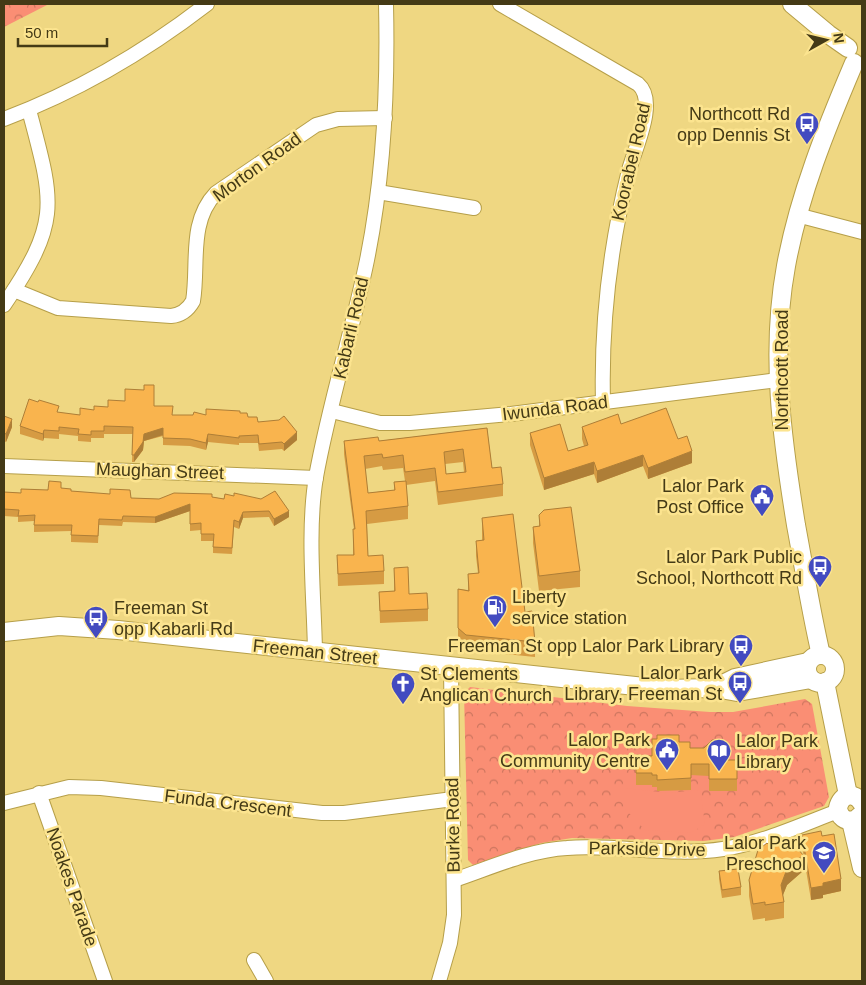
<svg xmlns="http://www.w3.org/2000/svg" width="866" height="985" viewBox="0 0 866 985" font-family="Arial,sans-serif">
  <defs>
    <pattern id="park-crowns" width="20" height="18" patternUnits="userSpaceOnUse" patternTransform="scale(1.25)"><rect width="20" height="18" fill="#fa8e74"/><path d="M2 6a3 3 0 1 1 6 0M12 15a3 3 0 1 1 6 0" fill="none" stroke="#cc755e"/></pattern>
  </defs>
  <rect width="100%" height="100%" fill="#efd782"/>
  <g fill="url(#park-crowns)">
    <path d="M 4,4 L 49,4 L 4,27 Z"/>
    <path d="M 470,687 L 627,706 L 710,712 L 733,712 L 805,699 L 812,704 L 829,797 L 824,806 L 734,837 L 704,841 L 572,838 L 541,843 L 473,865 L 468,860 L 464,693 Z"/>
  </g>
  <path fill="#fa8e74" d="M 625,788 L 668,793 L 700,790 L 705,824 L 691,833 L 645,830 L 625,809 Z"/>
  <g fill="none" stroke-linecap="round" stroke-linejoin="round">
    <defs>
      <g id="minor">
        <path d="M 500,4 L 638,84 C 658,101 635,148 629,170 C 610,246 601,324 603,402"/>
        <path d="M 4,119 C 76,92 146,51 207,4"/>
        <path d="M 378,192 L 474,208"/>
        <path d="M 797,215 L 862,232"/>
        <path d="M 14,290 L 58,308 L 171,316 C 181,315 188,310 193,301 C 199,265 188,222 216,193 L 316,125 L 338,119 L 385,118"/>
        <path d="M 4,305 C 61,221 54,204 29,110"/>
        <path d="M 332,411 L 380,423 L 410,423 L 511,414 L 778,380"/>
        <path d="M 4,466 L 316,478"/>
        <path d="M 315,651 C 314,597 307,531 316,477 C 329,404 352,333 367,260 C 384,176 388,89 386,4"/>
        <path d="M 39,793 L 105,981"/>
        <path d="M 4,803 L 69,787 L 101,788 L 322,813 L 344,813 L 453,799"/>
        <path d="M 454,880 C 490,868 529,850 567,848 C 619,844 671,857 723,849 C 762,843 801,825 838,811"/>
        <path d="M 254,960 L 266,981"/>
        <path d="M 439,981 L 450,943 L 454,915 L 451,666"/>
      </g>
      <g id="tertiary">
        <path d="M 792,4 L 828,34 L 848,48"/>
        <path d="M 4,632 L 59,626 L 118,630 L 663,689 L 715,688 L 737,692 L 811,679"/>
        <path d="M 821,655 C 811,612 804,568 796,525 C 782,439 770,353 786,266 C 799,195 826,129 854,63"/>
        <circle cx="821" cy="669" r="14"/>
        <path d="M 825,682 L 848,795"/>
        <path d="M 715,688 L 735,678 L 808,662"/>
        <path d="M 862,803 C 854,791 841,794 838,808 C 839,817 845,822 855,820 L 862,814"/>
        <path d="M 851,821 L 862,868"/>
      </g>
    </defs>
    <use href="#minor" stroke="#b69f49" stroke-width="16"/>
    <use href="#tertiary" stroke="#b69f49" stroke-width="20"/>
    <use href="#minor" stroke="#fff" stroke-width="14"/>
    <use href="#tertiary" stroke="#fff" stroke-width="18"/>
  </g>
  <g fill="#d69b43" fill-rule="evenodd">
    <path d="M 38,402 L 59,413 L 80,415 L 94,410 L 108,407 L 154,406 L 172,415 L 206,415 L 240,413 L 297,440 L 284,451 L 282,449 L 259,451 L 258,443 L 239,443 L 239,445 L 208,442 L 206,450 L 190,446 L 163,445 L 163,436 L 144,441 L 143,450 L 134,462 L 132,462 L 133,434 L 104,434 L 104,438 L 91,438 L 91,442 L 78,441 L 78,436 L 59,434 L 59,439 L 44,438 L 43,441 L 20,434 L 20,426 Z"/>
    <path d="M 4,416 L 12,427 L 6,442 L 4,441 Z"/>
    <path d="M 621,424 L 678,439 L 692,463 L 648,479 L 643,466 L 597,483 L 594,474 L 544,490 L 530,445 L 530,433 L 568,451 L 584,446 L 582,439 L 582,427 Z"/>
    <path d="M 487,428 L 492,468 L 503,484 L 503,496 L 438,505 L 435,481 L 406,485 L 408,506 L 408,519 L 367,524 L 368,556 L 384,571 L 384,584 L 338,586 L 337,555 L 353,555 L 353,529 L 354,529 L 344,454 L 344,441 L 379,441 ZM 463,462 L 464,472 L 446,474 L 445,464 ZM 382,466 L 383,470 L 403,468 L 405,481 L 394,482 L 394,490 L 368,493 L 365,469 Z"/>
    <path d="M 61,488 L 71,491 L 131,498 L 159,499 L 212,497 L 224,499 L 225,494 L 289,517 L 274,526 L 269,517 L 243,518 L 239,529 L 234,527 L 232,554 L 213,553 L 213,541 L 201,541 L 201,530 L 190,531 L 190,511 L 155,523 L 123,522 L 122,526 L 99,525 L 98,543 L 71,542 L 71,531 L 34,532 L 34,521 L 18,522 L 18,517 L 4,516 L 4,492 L 21,493 Z"/>
    <path d="M 539,515 L 580,571 L 580,587 L 539,591 L 533,543 L 533,527 L 539,526 Z"/>
    <path d="M 482,518 L 525,612 L 535,642 L 535,657 L 466,650 L 458,643 L 458,589 L 468,590 L 468,574 L 478,573 L 476,556 L 476,541 L 482,540 Z"/>
    <path d="M 394,568 L 409,594 L 428,609 L 428,621 L 380,623 L 379,592 L 394,591 Z"/>
    <path d="M 679,742 L 690,748 L 728,760 L 737,760 L 737,791 L 709,791 L 709,776 L 691,775 L 691,790 L 657,791 L 657,787 L 652,787 L 652,785 L 636,785 L 636,755 L 652,756 Z"/>
    <path d="M 802,835 L 822,836 L 841,891 L 823,895 L 823,898 L 811,900 L 802,846 Z"/>
    <path d="M 771,847 L 803,871 L 787,885 L 783,895 L 784,902 L 784,918 L 765,921 L 765,918 L 753,920 L 749,896 L 749,880 Z"/>
    <path d="M 719,871 L 741,887 L 741,895 L 722,898 L 719,879 Z"/>
  </g>
  <g fill="#ae7e37">
    <path d="M 12,419 L 12,427 L 6,442 L 6,434 Z"/>
    <path d="M 163,428 L 163,435 L 144,441 L 143,450 L 134,462 L 134,455 L 144,434 Z"/>
    <path d="M 44,430 L 44,438 L 43,441 L 43,434 Z"/>
    <path d="M 297,432 L 297,440 L 284,451 L 284,444 Z"/>
    <path d="M 208,434 L 208,442 L 206,450 L 206,443 Z"/>
    <path d="M 692,451 L 692,463 L 648,479 L 648,468 Z"/>
    <path d="M 643,455 L 643,466 L 597,483 L 597,471 Z"/>
    <path d="M 594,462 L 594,474 L 544,490 L 544,478 Z"/>
    <path d="M 190,504 L 190,511 L 155,523 L 155,517 Z"/>
    <path d="M 289,511 L 289,517 L 274,526 L 274,519 Z"/>
    <path d="M 243,512 L 243,518 L 239,529 L 239,522 Z"/>
    <path d="M 803,855 L 803,871 L 787,885 L 781,900 L 781,885 L 787,869 Z"/>
    <path d="M 841,879 L 841,891 L 823,895 L 823,898 L 811,900 L 811,888 L 823,883 Z"/>
  </g>
  <g fill="#f9b44e" stroke="#ae7e37" fill-rule="evenodd">
    <path d="M 144,385 L 154,385 L 154,406 L 173,406 L 172,415 L 193,415 L 194,412 L 206,415 L 206,409 L 240,411 L 240,413 L 247,413 L 248,417 L 257,417 L 258,422 L 279,420 L 284,416 L 297,432 L 284,444 L 282,442 L 259,444 L 258,435 L 239,436 L 239,438 L 208,434 L 206,443 L 190,439 L 163,438 L 163,428 L 144,434 L 143,442 L 134,455 L 132,455 L 133,427 L 104,426 L 104,431 L 91,431 L 91,435 L 78,434 L 79,429 L 59,427 L 59,431 L 44,430 L 43,434 L 20,426 L 29,399 L 38,402 L 39,400 L 59,406 L 57,412 L 80,415 L 80,408 L 94,410 L 94,406 L 108,407 L 108,400 L 125,401 L 125,389 L 144,390 Z"/>
    <path d="M 666,408 L 678,439 L 687,436 L 692,451 L 648,468 L 643,455 L 597,471 L 594,462 L 544,478 L 530,433 L 560,424 L 568,451 L 588,445 L 582,427 L 618,414 L 621,424 Z"/>
    <path d="M 4,416 L 12,419 L 6,434 L 4,433 Z"/>
    <path d="M 487,428 L 492,468 L 501,467 L 503,484 L 438,492 L 435,468 L 405,472 L 403,455 L 383,458 L 382,454 L 364,456 L 368,493 L 395,490 L 394,482 L 406,481 L 408,506 L 366,511 L 368,556 L 383,555 L 384,571 L 338,574 L 337,555 L 354,555 L 353,529 L 355,529 L 344,441 L 378,437 L 379,441 ZM 463,449 L 466,472 L 446,474 L 444,452 Z"/>
    <path d="M 49,481 L 61,482 L 61,488 L 71,489 L 71,491 L 110,494 L 110,489 L 130,490 L 131,498 L 159,499 L 174,493 L 212,494 L 212,497 L 224,499 L 225,494 L 234,496 L 234,493 L 261,499 L 275,491 L 289,511 L 274,519 L 269,511 L 243,512 L 239,522 L 234,520 L 232,548 L 213,547 L 214,534 L 201,534 L 201,523 L 190,524 L 190,504 L 155,517 L 123,516 L 122,520 L 99,519 L 98,536 L 71,535 L 72,525 L 34,525 L 35,515 L 18,516 L 19,510 L 4,509 L 4,492 L 21,493 L 21,489 L 48,490 Z"/>
    <path d="M 571,507 L 580,571 L 539,576 L 533,527 L 540,526 L 539,515 L 544,510 Z"/>
    <path d="M 513,514 L 525,612 L 532,611 L 535,642 L 466,635 L 458,628 L 458,589 L 469,591 L 468,574 L 479,573 L 476,541 L 484,540 L 482,518 Z"/>
    <path d="M 408,567 L 409,594 L 427,593 L 428,609 L 380,611 L 379,592 L 395,591 L 394,568 Z"/>
    <path d="M 657,735 L 679,735 L 679,742 L 690,742 L 690,748 L 704,748 L 712,740 L 722,740 L 728,747 L 728,760 L 737,760 L 737,779 L 709,779 L 709,764 L 691,764 L 691,778 L 657,780 L 657,775 L 652,775 L 652,773 L 636,773 L 636,755 L 652,756 L 652,739 L 657,739 Z"/>
    <path d="M 821,831 L 822,836 L 834,834 L 841,879 L 823,883 L 823,886 L 811,888 L 802,835 Z"/>
    <path d="M 789,838 L 803,855 L 787,869 L 781,885 L 784,902 L 765,905 L 765,902 L 753,904 L 749,880 L 758,850 L 767,843 L 771,847 L 776,842 L 780,846 Z"/>
    <path d="M 738,869 L 741,887 L 722,890 L 719,871 Z"/>
  </g>
  <defs>
    <symbol id="bus-pin" viewBox="-11 -11 22 30"><path d="M0 17L-7.5 6A9.5 9.5 0 1 1 7.5 6Z" fill="#434bc0" stroke="#fce48f"/><path d="M-5-6H5V4H4V6H2V4H-2V6H-4V4H-5ZM-3.5-4V0h7V-4ZM-3.5 1.2v1.5H-2V1.2ZM2 1.2v1.5H3.5V1.2Z" fill="#fff"/></symbol>
    <symbol id="civic-pin" viewBox="-11 -11 22 30"><path d="M0 17L-7.5 6A9.5 9.5 0 1 1 7.5 6Z" fill="#434bc0" stroke="#fce48f"/><path d="M-.6-6.5H3V-4.5H.6V-3L4-1V1h2V6H-6V1h2V-1L-.6-3ZM-1.2 2.5V6h2.4V2.5Z" fill="#fff"/></symbol>
    <symbol id="fuel-pin" viewBox="-11 -11 22 30"><path d="M0 17L-7.5 6A9.5 9.5 0 1 1 7.5 6Z" fill="#434bc0" stroke="#fce48f"/><path d="M-5.5-6h7V0h2V4h1.3V-2.5L3-4.5l.8-.8L6-3V5H2.5V1h-1V6h-7ZM-4.2-4.7v3.2H.2V-4.7Z" fill="#fff"/></symbol>
    <symbol id="church-pin" viewBox="-11 -11 22 30"><path d="M0 17L-7.5 6A9.5 9.5 0 1 1 7.5 6Z" fill="#434bc0" stroke="#fce48f"/><path d="M-1.2-6h2.4v3.5h3.3v2.4h-3.3V6h-2.4V-.1h-3.3v-2.4h3.3Z" fill="#fff"/></symbol>
    <symbol id="library-pin" viewBox="-11 -11 22 30"><path d="M0 17L-7.5 6A9.5 9.5 0 1 1 7.5 6Z" fill="#434bc0" stroke="#fce48f"/><path d="M-6-4Q-3-5.5-.7-3.5V5Q-3 3-6 4ZM6-4Q3-5.5 .7-3.5V5Q3 3 6 4Z" fill="#fff"/></symbol>
    <symbol id="school-pin" viewBox="-11 -11 22 30"><path d="M0 17L-7.5 6A9.5 9.5 0 1 1 7.5 6Z" fill="#434bc0" stroke="#fce48f"/><path d="M0-5L7-2L0 1L-7-2ZM-4 1L0 2.5L4 1V4Q0 6-4 4Z" fill="#fff"/></symbol>
  </defs>
  <g fill-rule="evenodd">
    <use href="#bus-pin" x="793" y="110" width="28" height="38"/>
    <use href="#civic-pin" x="748" y="482" width="28" height="38"/>
    <use href="#bus-pin" x="806" y="553" width="28" height="38"/>
    <use href="#fuel-pin" x="481" y="593" width="28" height="38"/>
    <use href="#bus-pin" x="82" y="604" width="28" height="38"/>
    <use href="#bus-pin" x="727" y="632" width="28" height="38"/>
    <use href="#bus-pin" x="726" y="669" width="28" height="38"/>
    <use href="#church-pin" x="389" y="670" width="28" height="38"/>
    <use href="#civic-pin" x="653" y="736" width="28" height="38"/>
    <use href="#library-pin" x="705" y="737" width="28" height="38"/>
    <use href="#school-pin" x="810" y="839" width="28" height="38"/>
  </g>
  <g text-anchor="middle" dominant-baseline="central" stroke-width="5" stroke-linejoin="round" paint-order="stroke">
    <g font-size="18" fill="#443a16" stroke="#fce48f" text-anchor="end">
      <text x="790" y="114">Northcott Rd<tspan x="790" dy="21">opp Dennis St</tspan></text>
      <text x="744" y="486">Lalor Park<tspan x="744" dy="21">Post Office</tspan></text>
      <text x="802" y="557">Lalor Park Public<tspan x="802" dy="21">School, Northcott Rd</tspan></text>
      <text x="512" y="597" text-anchor="start">Liberty<tspan x="512" dy="21">service station</tspan></text>
      <text x="114" y="608" text-anchor="start">Freeman St<tspan x="114" dy="21">opp Kabarli Rd</tspan></text>
      <text x="724" y="646">Freeman St opp Lalor Park Library</text>
      <text x="722" y="673">Lalor Park<tspan x="722" dy="21">Library, Freeman St</tspan></text>
      <text x="420" y="674" text-anchor="start">St Clements<tspan x="420" dy="21">Anglican Church</tspan></text>
      <text x="650" y="740">Lalor Park<tspan x="650" dy="21">Community Centre</tspan></text>
      <text x="736" y="741" text-anchor="start">Lalor Park<tspan x="736" dy="21">Library</tspan></text>
      <text x="806" y="843">Lalor Park<tspan x="806" dy="21">Preschool</tspan></text>
    </g>
    <g font-size="18" fill="#443a16" stroke="#fce48f">
      <text transform="translate(631 162) rotate(-77)">Koorabel Road</text>
      <text transform="translate(257 167) rotate(-36)">Morton Road</text>
      <text transform="translate(351 328) rotate(-77)">Kabarli Road</text>
      <text transform="translate(782 370) rotate(-90)">Northcott Road</text>
      <text transform="translate(555 408) rotate(-7)">Iwunda Road</text>
      <text transform="translate(160 471) rotate(2)">Maughan Street</text>
      <text transform="translate(315 652) rotate(6)">Freeman Street</text>
      <text transform="translate(228 803) rotate(7)">Funda Crescent</text>
      <text transform="translate(453 825) rotate(-91)">Burke Road</text>
      <text transform="translate(647 849) rotate(1)">Parkside Drive</text>
      <text transform="translate(72 887) rotate(71)">Noakes Parade</text>
    </g>
  </g>
  <rect width="866" height="985" fill="none" stroke="#443a16" stroke-width="10"/>
  <g transform="translate(826 40) rotate(82)" stroke="#fce48f" stroke-width="4" paint-order="stroke">
  <path d="M0-4L9 19L0 12L-9 19Z" fill="#443a16"/>
  <text y="-8" font-size="14" font-weight="bold" text-anchor="middle" fill="#443a16">N</text>
  </g>
  <path d="M18 38v8h89v-8" fill="none" stroke="#443a16" stroke-width="2.5"/>
  <text x="25" y="38" font-size="15" fill="#443a16" stroke="#fce48f" stroke-width="4" paint-order="stroke">50 m</text>
</svg>
